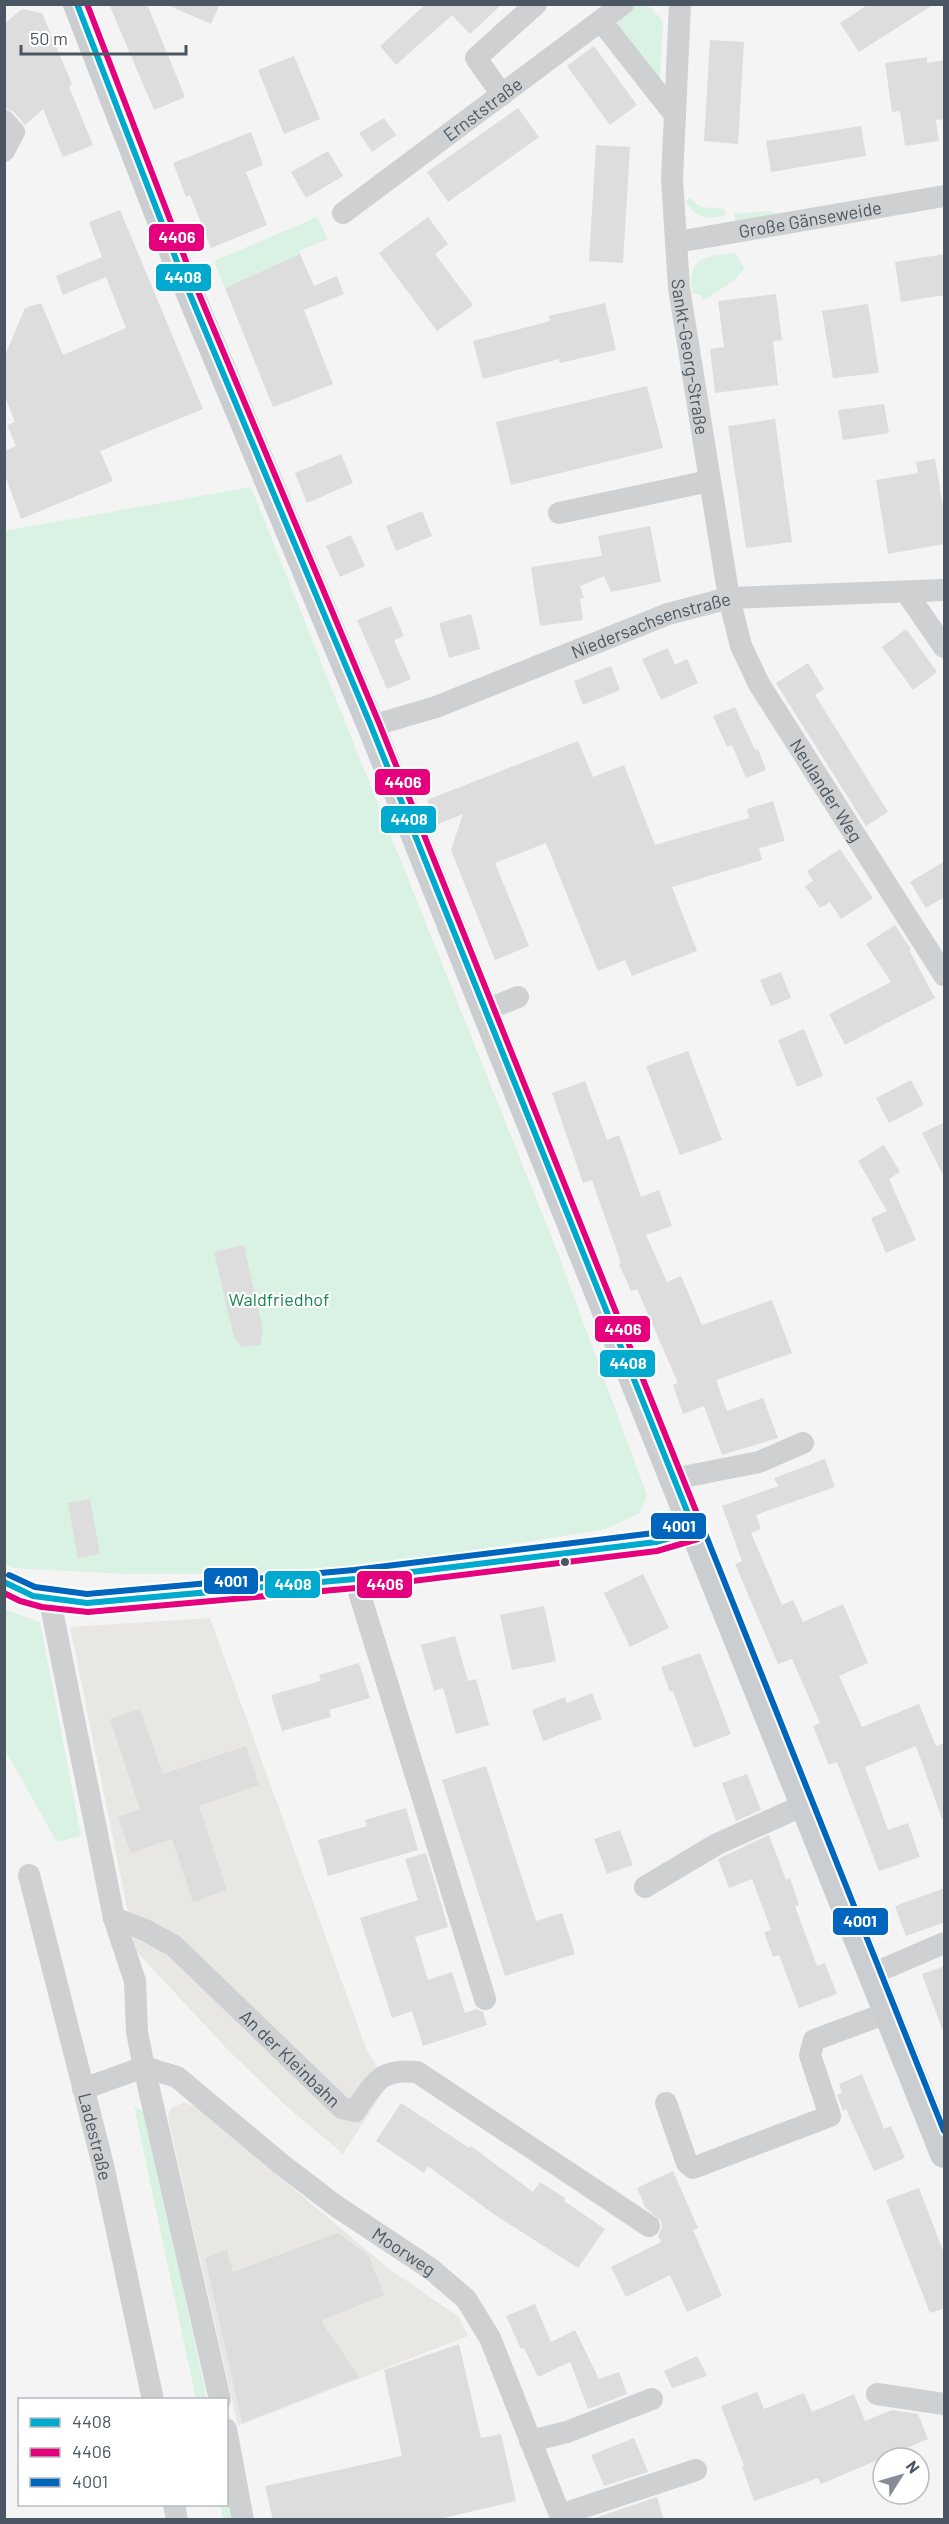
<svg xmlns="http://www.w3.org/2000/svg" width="949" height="2524" viewBox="0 0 949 2524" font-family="Barlow,sans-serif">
  <rect width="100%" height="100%" fill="#f4f4f4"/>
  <g fill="#e8e7e3">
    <path d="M 210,1618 L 367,2051 L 388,2084 L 343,2154 L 285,2105 L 228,2050 L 136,1951 L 70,1627 Z"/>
    <path d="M 183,2102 L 196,2107 L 388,2268 L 459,2317 L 468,2336 L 238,2426 L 168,2118 L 169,2112 L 172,2108 Z"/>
  </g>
  <g fill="#d9f2e3">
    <path d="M 636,5 L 650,7 L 663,21 L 660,79 L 612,21 Z"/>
    <path d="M 690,198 L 701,207 L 724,209 L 726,215 C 709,220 695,219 686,201 Z"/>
    <path d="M 770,211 L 776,214 L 736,223 L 734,214 Z"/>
    <path d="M 317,217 L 328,239 L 299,251 L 300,254 L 225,288 L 214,261 Z"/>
    <path d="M 736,253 L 744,269 L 733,281 L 704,300 L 700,295 L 693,294 C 685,257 707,256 736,253 Z"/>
    <path d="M 251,487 L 557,1251 L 647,1495 L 640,1513 L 606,1529 L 350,1570 L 285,1574 L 124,1574 L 13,1568 L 5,1564 L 4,531 Z"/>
    <path d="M 4,1609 L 40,1622 L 81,1836 L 57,1842 L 5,1750 Z"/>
    <path d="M 134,2106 L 145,2112 L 207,2399 L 196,2399 Z"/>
    <path d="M 227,2491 L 232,2519 L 223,2519 L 220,2505 L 226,2504 Z"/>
  </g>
  <g fill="#ddddde">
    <path d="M 109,4 L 147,4 L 185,97 L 154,110 Z"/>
    <path d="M 165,4 L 220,4 L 211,24 Z"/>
    <path d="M 426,4 L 502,4 L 470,34 L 452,15 L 396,65 L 380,46 Z"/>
    <path d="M 869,4 L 934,4 L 859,52 L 840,23 Z"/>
    <path d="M 22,9 L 42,13 L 72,84 L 69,87 L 93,145 L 63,157 L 43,109 L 25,125 L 14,112 L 4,108 L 4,24 Z"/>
    <path d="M 710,40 L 744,42 L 738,144 L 704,141 Z"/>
    <path d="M 594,46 L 637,105 L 610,125 L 567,66 Z"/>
    <path d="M 294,56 L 320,119 L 284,134 L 258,70 Z"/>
    <path d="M 927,57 L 927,63 L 945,60 L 945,119 L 936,120 L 939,141 L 905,146 L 900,111 L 892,112 L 885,63 Z"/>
    <path d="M 518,108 L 539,137 L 448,202 L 427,172 Z"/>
    <path d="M 384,118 L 396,135 L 372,152 L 359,133 Z"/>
    <path d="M 861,126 L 866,156 L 771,172 L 766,141 Z"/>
    <path d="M 251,132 L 263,165 L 246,172 L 267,225 L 211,248 L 190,195 L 186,197 L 173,163 Z"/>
    <path d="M 596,145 L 630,147 L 623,263 L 589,261 Z"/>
    <path d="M 328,151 L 343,176 L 306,198 L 291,172 Z"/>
    <path d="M 120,210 L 203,409 L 100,451 L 113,481 L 21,519 L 4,472 L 4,451 L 16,446 L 7,425 L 15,422 L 4,394 L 4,358 L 25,308 L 41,303 L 63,355 L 126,328 L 106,277 L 63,295 L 56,276 L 102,257 L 89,222 Z"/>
    <path d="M 428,217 L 448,244 L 435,254 L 473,305 L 437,331 L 379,253 Z"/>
    <path d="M 300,254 L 314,286 L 337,276 L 344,294 L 304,310 L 333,384 L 273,407 L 225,288 Z"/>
    <path d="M 945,254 L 945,295 L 901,302 L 895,262 Z"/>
    <path d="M 776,294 L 782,340 L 773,341 L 778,385 L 715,393 L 710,349 L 724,347 L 718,301 Z"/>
    <path d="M 605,303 L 616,350 L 560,363 L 559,359 L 483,379 L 473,341 L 550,321 L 549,316 Z"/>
    <path d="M 868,304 L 879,373 L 833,378 L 822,311 Z"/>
    <path d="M 647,386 L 663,448 L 511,485 L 496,422 Z"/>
    <path d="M 884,404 L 889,433 L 843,440 L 838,410 Z"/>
    <path d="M 775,419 L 792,542 L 746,548 L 728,426 Z"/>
    <path d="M 341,454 L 353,483 L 307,503 L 295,473 Z"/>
    <path d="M 935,459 L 945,519 L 945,544 L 888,554 L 876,480 L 918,473 L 916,462 Z"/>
    <path d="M 422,511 L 432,536 L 396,551 L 386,526 Z"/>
    <path d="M 650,526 L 661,582 L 611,592 L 604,576 L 580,586 L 584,598 L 580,599 L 583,620 L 540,626 L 531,567 L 602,556 L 598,536 Z"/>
    <path d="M 351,535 L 365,566 L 340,577 L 326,546 Z"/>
    <path d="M 391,606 L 404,636 L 394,640 L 411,679 L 387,689 L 357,620 Z"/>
    <path d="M 471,614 L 480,649 L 449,658 L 439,623 Z"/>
    <path d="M 906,629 L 937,672 L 913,690 L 882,647 Z"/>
    <path d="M 668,648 L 675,665 L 687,659 L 698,683 L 661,700 L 642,659 Z"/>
    <path d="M 808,663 L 824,689 L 815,695 L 888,812 L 866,826 L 776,683 Z"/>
    <path d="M 611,666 L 620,690 L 583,705 L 574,681 Z"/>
    <path d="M 735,707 L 755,750 L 758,749 L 766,770 L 746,778 L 732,745 L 727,747 L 713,716 Z"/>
    <path d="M 578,741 L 593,777 L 624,765 L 655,845 L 749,818 L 747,809 L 773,801 L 785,841 L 759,848 L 762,860 L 672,887 L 697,951 L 632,976 L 625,960 L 598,971 L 546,843 L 495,863 L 529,946 L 495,960 L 451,850 L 463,814 L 438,824 L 427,800 Z"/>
    <path d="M 840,849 L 873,898 L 841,919 L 830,902 L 820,908 L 805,886 L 813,881 L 807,871 Z"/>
    <path d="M 945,861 L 945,897 L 926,908 L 910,882 Z"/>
    <path d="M 895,925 L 911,949 L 909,950 L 935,998 L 845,1045 L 829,1014 L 891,982 L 866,944 Z"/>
    <path d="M 781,972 L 791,998 L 771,1006 L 760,980 Z"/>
    <path d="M 804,1029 L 823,1076 L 797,1087 L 778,1040 Z"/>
    <path d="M 688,1051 L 722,1140 L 680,1155 L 646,1066 Z"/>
    <path d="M 911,1080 L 924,1105 L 889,1123 L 876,1098 Z"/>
    <path d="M 585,1081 L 607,1140 L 619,1135 L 641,1197 L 659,1190 L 672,1226 L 646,1235 L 667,1282 L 681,1276 L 702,1325 L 772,1300 L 792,1353 L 716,1380 L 727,1411 L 763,1398 L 778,1438 L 722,1455 L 704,1406 L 683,1414 L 673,1385 L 678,1383 L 637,1289 L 631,1291 L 619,1264 L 621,1263 L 592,1180 L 583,1183 L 552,1093 Z"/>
    <path d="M 945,1122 L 945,1179 L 922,1133 Z"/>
    <path d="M 884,1145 L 900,1172 L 889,1179 L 916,1240 L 886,1253 L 871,1218 L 887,1211 L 858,1161 Z"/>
    <path d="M 244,1245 L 263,1331 L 260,1345 L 242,1347 L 234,1337 L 214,1252 Z"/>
    <path d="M 825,1459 L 835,1487 L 756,1515 L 761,1529 L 751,1533 L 782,1605 L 793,1600 L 803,1622 L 843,1604 L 868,1663 L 839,1676 L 862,1727 L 919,1704 L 936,1746 L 945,1743 L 945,1819 L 942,1819 L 916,1746 L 865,1767 L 888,1830 L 908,1823 L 920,1857 L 879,1871 L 837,1762 L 829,1765 L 813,1726 L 820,1723 L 792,1659 L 778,1664 L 735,1564 L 742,1561 L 722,1506 L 778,1486 L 774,1478 Z"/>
    <path d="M 90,1499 L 100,1554 L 78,1558 L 68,1503 Z"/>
    <path d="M 643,1574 L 669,1628 L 630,1647 L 604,1593 Z"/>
    <path d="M 544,1606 L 556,1661 L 512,1670 L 500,1615 Z"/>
    <path d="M 455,1636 L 468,1681 L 476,1679 L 489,1725 L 456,1734 L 443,1688 L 434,1691 L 421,1645 Z"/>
    <path d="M 700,1653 L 731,1734 L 694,1748 L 673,1691 L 670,1692 L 661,1667 Z"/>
    <path d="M 359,1663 L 370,1698 L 329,1710 L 331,1717 L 282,1731 L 271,1695 L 321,1681 L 319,1675 Z"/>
    <path d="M 592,1693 L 602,1719 L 543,1741 L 532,1710 L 565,1697 L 567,1703 Z"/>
    <path d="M 140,1709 L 163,1774 L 246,1746 L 259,1785 L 199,1806 L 227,1890 L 193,1902 L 172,1839 L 131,1853 L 118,1817 L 140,1809 L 110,1719 Z"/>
    <path d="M 486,1766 L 536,1921 L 562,1913 L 575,1954 L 505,1976 L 442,1780 Z"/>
    <path d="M 747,1774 L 761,1810 L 736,1821 L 722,1783 Z"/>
    <path d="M 406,1808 L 418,1850 L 328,1876 L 318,1840 L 367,1826 L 365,1820 Z"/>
    <path d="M 620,1830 L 633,1865 L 607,1874 L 594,1839 Z"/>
    <path d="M 769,1835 L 786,1880 L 790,1878 L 799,1905 L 795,1906 L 817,1966 L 825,1963 L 837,1994 L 799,2008 L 779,1955 L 773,1957 L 764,1932 L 771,1930 L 752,1879 L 729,1888 L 718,1859 Z"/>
    <path d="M 426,1853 L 448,1927 L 415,1937 L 428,1980 L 452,1972 L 465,2013 L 476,2009 L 483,2012 L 487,2025 L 423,2046 L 412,2011 L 392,2018 L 360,1918 L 418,1900 L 405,1859 Z"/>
    <path d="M 945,1888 L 945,1922 L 906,1936 L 895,1906 Z"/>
    <path d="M 945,1966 L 945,2029 L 942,2029 L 922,1974 Z"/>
    <path d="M 862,2074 L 884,2129 L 891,2126 L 905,2158 L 874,2171 L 846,2109 L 843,2111 L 837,2095 L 842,2093 L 839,2084 Z"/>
    <path d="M 401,2103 L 469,2148 L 471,2146 L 533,2192 L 540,2182 L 565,2198 L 564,2201 L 605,2229 L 578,2268 L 495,2215 L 428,2166 L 424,2173 L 376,2141 Z"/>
    <path d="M 673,2171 L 698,2228 L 693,2230 L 722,2296 L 687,2312 L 670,2275 L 626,2297 L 611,2267 L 661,2242 L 658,2236 L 662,2227 L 661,2221 L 645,2207 L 637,2188 Z"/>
    <path d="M 919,2188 L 945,2256 L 945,2308 L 930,2313 L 886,2200 Z"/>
    <path d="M 338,2233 L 368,2255 L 384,2295 L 321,2321 L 359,2377 L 242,2423 L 205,2258 L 227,2250 L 233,2272 Z"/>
    <path d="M 535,2304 L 551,2342 L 575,2330 L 599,2379 L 619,2372 L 627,2394 L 588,2409 L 570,2362 L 538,2377 L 524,2348 L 521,2349 L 506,2316 Z"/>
    <path d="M 459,2344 L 481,2438 L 501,2434 L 516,2501 L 435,2520 L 273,2520 L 265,2486 L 402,2456 L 384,2370 Z"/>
    <path d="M 697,2356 L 707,2376 L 672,2388 L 664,2371 Z"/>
    <path d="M 757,2392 L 764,2409 L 804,2393 L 812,2412 L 854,2394 L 865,2421 L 892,2410 L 918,2414 L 928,2439 L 821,2484 L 818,2478 L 754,2501 L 742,2466 L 744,2466 L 721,2406 Z"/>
    <path d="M 634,2438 L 648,2472 L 604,2486 L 591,2455 Z"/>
    <path d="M 657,2497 L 664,2520 L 589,2520 Z"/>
  </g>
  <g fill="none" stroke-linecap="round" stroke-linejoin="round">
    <g stroke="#ced0d2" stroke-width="22">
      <path id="s1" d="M 680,4 L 672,179 L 679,288 L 729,598 L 741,646 L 759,684 L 944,975"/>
      <path d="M 601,21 L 675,115"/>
      <path d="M 502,95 L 476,58 L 536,4"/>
      <path d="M 4,121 L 14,132 L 4,151"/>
      <path id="s2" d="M 343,213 L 623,4"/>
      <path id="s3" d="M 677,242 L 944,196"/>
      <path d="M 559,513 L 709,481"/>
      <path d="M 906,592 L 944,647"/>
      <path id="s4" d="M 371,726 L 436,707 L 668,614 L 729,598 L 944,590"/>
      <path d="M 486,1010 L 518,997"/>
      <path d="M 673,1479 L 759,1462 L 803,1443"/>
      <path d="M 355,1579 L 485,1999"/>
      <path d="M 4,1582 C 27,1600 59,1601 87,1603 L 355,1579 L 656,1542 L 695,1531"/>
      <path d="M 50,1601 L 114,1918 L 135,1981 L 137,2032 L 144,2067 L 220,2400"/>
      <path id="s5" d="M 29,1875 L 103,2165 L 153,2400"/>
      <path d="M 645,1887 L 717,1844 L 804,1805"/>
      <path id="s6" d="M 114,1918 L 145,1930 L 174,1946 L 342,2108 L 355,2111 C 375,2083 379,2068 417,2072 L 649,2226"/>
      <path d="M 872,1974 L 944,1943"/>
      <path id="s7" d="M 83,2089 L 144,2067 L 177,2077 L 281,2164 L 336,2206 L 431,2269 L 466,2299 L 490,2338 L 562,2520"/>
      <path d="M 666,2103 L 687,2163 L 693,2168 L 830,2116 L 810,2055 L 814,2040 L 887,2013"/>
      <path d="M 877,2394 L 944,2404"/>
      <path d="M 226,2429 L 243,2520"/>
      <path d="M 530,2441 L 567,2432 L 652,2399"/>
      <path d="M 174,2504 L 177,2520"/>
      <path d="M 560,2515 L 696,2470"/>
    </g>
    <path stroke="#caced1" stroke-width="28" d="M 77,4 L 179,267 L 371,726 L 944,2154"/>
    <defs>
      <path id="bus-1" d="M 4,1582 L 33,1596 L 87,1603 L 355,1579 L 656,1542 L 695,1531 L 371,726 L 186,285 L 77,4"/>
      <path id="bus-2" d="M 4,1593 L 20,1601 L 42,1607 L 88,1612 L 356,1588 L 657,1551 L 698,1539 L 704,1531 L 379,723 L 194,282 L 87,4"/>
      <path id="bus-3" d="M 9,1575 L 35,1587 L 87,1594 L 354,1570 L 654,1533 L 693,1522 L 699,1523 L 703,1528 L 944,2131"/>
    </defs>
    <use href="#bus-1" stroke="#fff" stroke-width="10"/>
    <use href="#bus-2" stroke="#fff" stroke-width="10"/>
    <use href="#bus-3" stroke="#fff" stroke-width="10"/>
    <use href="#bus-1" stroke="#00a9ce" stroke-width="6"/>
    <use href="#bus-2" stroke="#e5007d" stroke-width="6"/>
    <use href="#bus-3" stroke="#0065bd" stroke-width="6"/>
  </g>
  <circle fill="#4a5661" stroke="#fff" stroke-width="2" cx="565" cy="1562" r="5"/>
  <g text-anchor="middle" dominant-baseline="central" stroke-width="4.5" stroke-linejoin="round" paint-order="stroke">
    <g font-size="18" fill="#4a5661" stroke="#fff">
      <text stroke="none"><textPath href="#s2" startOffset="174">Ernststraße</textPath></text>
      <text stroke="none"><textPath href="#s3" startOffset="135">Große Gänseweide</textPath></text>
      <text stroke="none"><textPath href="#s1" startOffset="354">Sankt-Georg-Straße</textPath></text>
      <text stroke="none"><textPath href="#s4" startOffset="298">Niedersachsenstraße</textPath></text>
      <text stroke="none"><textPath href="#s1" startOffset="816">Neulander Weg</textPath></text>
      <text stroke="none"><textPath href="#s6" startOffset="228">An der Kleinbahn</textPath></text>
      <text stroke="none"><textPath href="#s5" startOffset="270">Ladestraße</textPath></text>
      <text stroke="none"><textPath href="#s7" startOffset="386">Moorweg</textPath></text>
    </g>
    <g font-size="18" fill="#17864f" stroke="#fff">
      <text x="279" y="1299">Waldfriedhof</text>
    </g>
  </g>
  <g stroke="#fff" stroke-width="2">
    <rect x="148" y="223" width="57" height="29" rx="6" fill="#e5007d"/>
    <rect x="155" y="263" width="57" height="29" rx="6" fill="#00a9ce"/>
    <rect x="374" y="768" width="57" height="28" rx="6" fill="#e5007d"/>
    <rect x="380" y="805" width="57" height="29" rx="6" fill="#00a9ce"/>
    <rect x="594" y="1315" width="57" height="28" rx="6" fill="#e5007d"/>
    <rect x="599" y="1349" width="57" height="29" rx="6" fill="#00a9ce"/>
    <rect x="650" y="1512" width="57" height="28" rx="6" fill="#0065bd"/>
    <rect x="203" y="1567" width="56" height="28" rx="6" fill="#0065bd"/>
    <rect x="356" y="1570" width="57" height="29" rx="6" fill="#e5007d"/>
    <rect x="264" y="1570" width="57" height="29" rx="6" fill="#00a9ce"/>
    <rect x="832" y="1907" width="57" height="29" rx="6" fill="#0065bd"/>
  </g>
  <g font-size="16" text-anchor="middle" font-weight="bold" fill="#fff">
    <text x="177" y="243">4406</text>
    <text x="183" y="283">4408</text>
    <text x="403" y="788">4406</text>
    <text x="409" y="825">4408</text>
    <text x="623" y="1335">4406</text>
    <text x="628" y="1369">4408</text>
    <text x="679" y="1532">4001</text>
    <text x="231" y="1587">4001</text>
    <text x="385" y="1590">4406</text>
    <text x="293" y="1590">4408</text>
    <text x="860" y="1927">4001</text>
  </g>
  <rect width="949" height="2524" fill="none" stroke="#4a5661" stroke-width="12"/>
  <rect x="18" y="2398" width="210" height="108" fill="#ffffff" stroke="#b7bbc0" stroke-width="1.5"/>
  <rect x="30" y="2418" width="30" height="9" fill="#00a9ce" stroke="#b7bbc0" stroke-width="1.5"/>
  <text x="72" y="2428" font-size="18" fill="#4a5661">4408</text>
  <rect x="30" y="2448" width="30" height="9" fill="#e5007d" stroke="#b7bbc0" stroke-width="1.5"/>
  <text x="72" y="2458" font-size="18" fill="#4a5661">4406</text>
  <rect x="30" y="2478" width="30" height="9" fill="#0065bd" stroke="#b7bbc0" stroke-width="1.5"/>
  <text x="72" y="2488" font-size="18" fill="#4a5661">4001</text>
  <g transform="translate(901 2476) rotate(53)"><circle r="28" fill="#ffffff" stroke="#b7bbc0" stroke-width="1.5"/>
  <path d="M0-4.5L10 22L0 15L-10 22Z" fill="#868d94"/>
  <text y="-9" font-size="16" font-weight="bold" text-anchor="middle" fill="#4a5661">N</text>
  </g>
  <path d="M21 45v9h165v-9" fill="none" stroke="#4a5661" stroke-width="3"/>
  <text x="30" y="45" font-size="18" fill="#4a5661" stroke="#ffffff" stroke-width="4.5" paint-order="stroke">50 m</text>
</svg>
